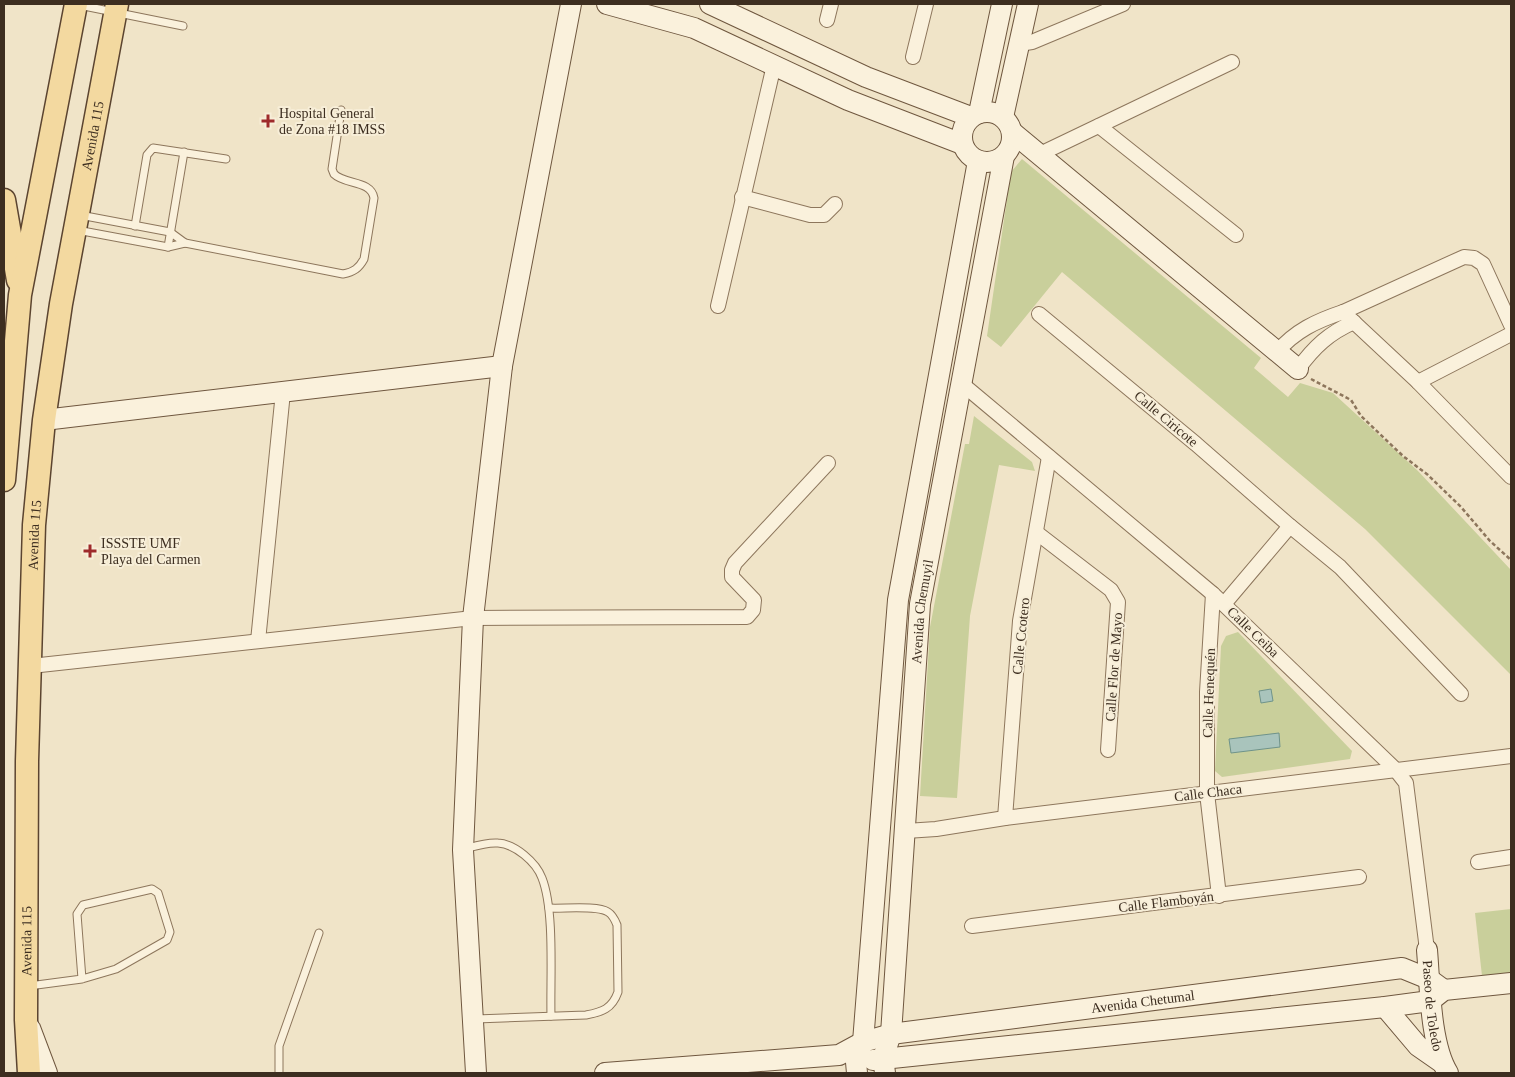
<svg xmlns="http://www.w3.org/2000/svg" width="1515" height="1077" viewBox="0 0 1515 1077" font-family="Georgia,serif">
  <rect width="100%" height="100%" fill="#f0e4c8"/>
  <g fill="#c9cf9b">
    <path d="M 1022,159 L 1261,358 L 1254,368 L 1288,397 L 1300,383 L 1333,393 L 1418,471 L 1511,570 L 1511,675 L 1365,529 L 1062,272 L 1001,347 L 987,336 L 1011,172 Z"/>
    <path d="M 974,416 L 1032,462 L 1035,471 L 999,465 L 970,616 L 957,798 L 920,796 L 930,627 L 965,444 L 969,444 Z"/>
    <path d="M 1238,632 L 1352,751 L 1350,759 L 1222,777 L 1215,771 L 1221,646 L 1226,636 Z"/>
    <path d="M 1511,909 L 1511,973 L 1482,976 L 1475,913 Z"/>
  </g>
  <g fill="#a9c4bc" stroke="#6f938a">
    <path d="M 1271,689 L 1273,701 L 1261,703 L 1259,691 Z"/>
    <path d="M 1279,733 L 1280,747 L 1231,753 L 1229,739 Z"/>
  </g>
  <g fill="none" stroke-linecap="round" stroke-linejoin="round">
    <defs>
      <g id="lane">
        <path d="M 79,5 L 183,26"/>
        <path d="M 135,226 L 147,155 L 153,148 L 226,159"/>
        <path d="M 77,230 L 168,247 L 185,243 L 170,232 L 80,215"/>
        <path d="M 185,243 L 343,274 C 354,272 359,268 364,259 L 374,198 C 371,180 345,185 334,174 L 332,169 L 341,110"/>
        <path d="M 168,247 L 184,152"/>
        <path d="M 464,849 C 475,846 487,842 498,843 C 515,844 536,862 542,878 C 555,911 550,979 551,1016"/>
        <path d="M 29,986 L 82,979 L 116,969 L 167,940 L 170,932 L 158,893 L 152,889 L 83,905 L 77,914 L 82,979"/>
        <path d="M 476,1019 L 586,1015 C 602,1012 612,1009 618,992 L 617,925 C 615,920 613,915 608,912 C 597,905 563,909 549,908"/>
        <path d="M 279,1073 L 279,1046 L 319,933"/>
      </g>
      <g id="street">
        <path d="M 827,20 L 831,4"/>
        <path d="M 1019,44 L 1032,42 L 1123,4"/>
        <path d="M 913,57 L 926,4"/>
        <path d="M 1099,126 L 1236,235"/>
        <path d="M 1040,154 L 1232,62"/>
        <path d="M 742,197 L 810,215 L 824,215 L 835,204"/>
        <path d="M 718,306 L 774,65"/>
        <path d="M 1039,314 L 1196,444 L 1290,526 L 1224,604"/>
        <path d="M 1511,325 L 1483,264 L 1474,258 L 1464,257 L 1343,312 L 1418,382 L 1511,477"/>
        <path d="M 1277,352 C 1295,331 1316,321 1343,312"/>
        <path d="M 1298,369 C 1314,347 1329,333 1354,322"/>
        <path d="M 1418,382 L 1511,334"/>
        <path d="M 961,383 L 1213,594 L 1395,769 L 1406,783 L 1427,950"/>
        <path d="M 1290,526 L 1340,567 L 1461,694"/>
        <path d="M 1037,533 L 1111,590 L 1118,602 L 1108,750"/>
        <path d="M 1213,594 L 1207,692 L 1207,793 L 1219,896"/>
        <path d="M 258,641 L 283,392"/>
        <path d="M 31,666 L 473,618 L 747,617 L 753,610 L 754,600 L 732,577 L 732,570 L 735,563 L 828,463"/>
        <path d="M 1005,818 L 1020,621 L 1049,457"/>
        <path d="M 906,831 L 936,829 L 1005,818 L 1511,756"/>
        <path d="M 1478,862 L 1511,857"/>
        <path d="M 972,926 L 1359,877"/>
      </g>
      <g id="secondary">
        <path d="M 607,4 L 694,28 L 848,100 L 962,144"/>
        <path d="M 710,4 L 866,77 L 971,117"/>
        <circle cx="987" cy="137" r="25"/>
        <path d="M 979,113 L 1002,4"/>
        <path d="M 1003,117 L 1028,4"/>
        <path d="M 1012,132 L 1298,369"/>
        <path d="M 44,420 L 502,366"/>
        <path id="s1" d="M 1427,950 C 1430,985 1430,1044 1448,1073"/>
        <path d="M 1385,1007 L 1418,1046 L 1441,1062"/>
        <path d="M 30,1028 L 47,1073"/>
        <path d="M 873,1060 L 1385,1007 L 1430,1001 L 1444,990 L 1511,983"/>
        <path d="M 476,1073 L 463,850 L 473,618 L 502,366 L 571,4"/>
        <path id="s2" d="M 605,1073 L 839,1055 L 863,1042 L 891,1034 L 1402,968 L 1429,979 L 1444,990"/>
        <path d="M 857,1073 L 856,1062 L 863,1042 L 898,600 L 978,161"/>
        <path id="s3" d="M 885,1073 L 883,1058 L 891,1034 L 920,604 L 1004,156"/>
      </g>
      <g id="primary">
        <path d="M 4,200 L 18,280"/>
        <path d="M 4,480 L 20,295 L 76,4"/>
        <path id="s4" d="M 29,1073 L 26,1020 L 27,761 L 34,525 L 44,420 L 61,304 L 117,4"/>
      </g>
    </defs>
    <use href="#lane" stroke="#8d765c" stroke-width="9"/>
    <use href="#street" stroke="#8d765c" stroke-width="16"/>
    <use href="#secondary" stroke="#6f573f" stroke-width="22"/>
    <use href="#primary" stroke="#5b4430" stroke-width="25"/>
    <path stroke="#8d765c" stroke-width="2.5" stroke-dasharray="4 2.5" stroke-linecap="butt" d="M 1311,379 L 1351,400 L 1361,416 L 1403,456 L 1428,475 L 1461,507 L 1490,541 L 1511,560"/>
    <use href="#lane" stroke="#faf1dc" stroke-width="7"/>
    <use href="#street" stroke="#faf1dc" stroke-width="14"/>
    <use href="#secondary" stroke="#faf1dc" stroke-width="20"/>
    <use href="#primary" stroke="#f3d9a0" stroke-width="22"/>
  </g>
  <g fill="#9e2a2b" stroke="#f7eed8" stroke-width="2">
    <path d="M265.5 113.5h5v5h5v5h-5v5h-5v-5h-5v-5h5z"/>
    <path d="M87.5 543.5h5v5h5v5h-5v5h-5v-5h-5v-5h5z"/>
  </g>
  <g text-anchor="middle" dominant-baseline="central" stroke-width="4" stroke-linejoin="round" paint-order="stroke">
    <g font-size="14" fill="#3d2e20" stroke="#f7eed8" text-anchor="start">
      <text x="279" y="113">Hospital General<tspan x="279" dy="16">de Zona #18 IMSS</tspan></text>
      <text x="101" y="543">ISSSTE UMF<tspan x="101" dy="16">Playa del Carmen</tspan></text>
    </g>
    <g font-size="14" fill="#3d2e20" stroke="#f7eed8">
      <text stroke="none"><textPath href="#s4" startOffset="942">Avenida 115</textPath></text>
      <text transform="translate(1166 419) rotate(40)">Calle Ciricote</text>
      <text stroke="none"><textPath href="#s4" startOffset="538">Avenida 115</textPath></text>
      <text stroke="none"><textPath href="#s3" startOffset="464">Avenida Chemuyil</textPath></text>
      <text transform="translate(1253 632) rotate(44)">Calle Ceiba</text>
      <text transform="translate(1021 636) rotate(-84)">Calle Ccotero</text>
      <text transform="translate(1114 667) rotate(-86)">Calle Flor de Mayo</text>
      <text transform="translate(1209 693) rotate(-88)">Calle Henequén</text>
      <text transform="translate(1208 793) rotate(-7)">Calle Chaca</text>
      <text transform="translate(1166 902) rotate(-7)">Calle Flamboyán</text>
      <text stroke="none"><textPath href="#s4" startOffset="132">Avenida 115</textPath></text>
      <text stroke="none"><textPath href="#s2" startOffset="545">Avenida Chetumal</textPath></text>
      <text stroke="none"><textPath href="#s1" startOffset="56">Paseo de Toledo</textPath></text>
    </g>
  </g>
  <rect width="1515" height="1077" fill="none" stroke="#3d2e20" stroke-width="10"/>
</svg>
